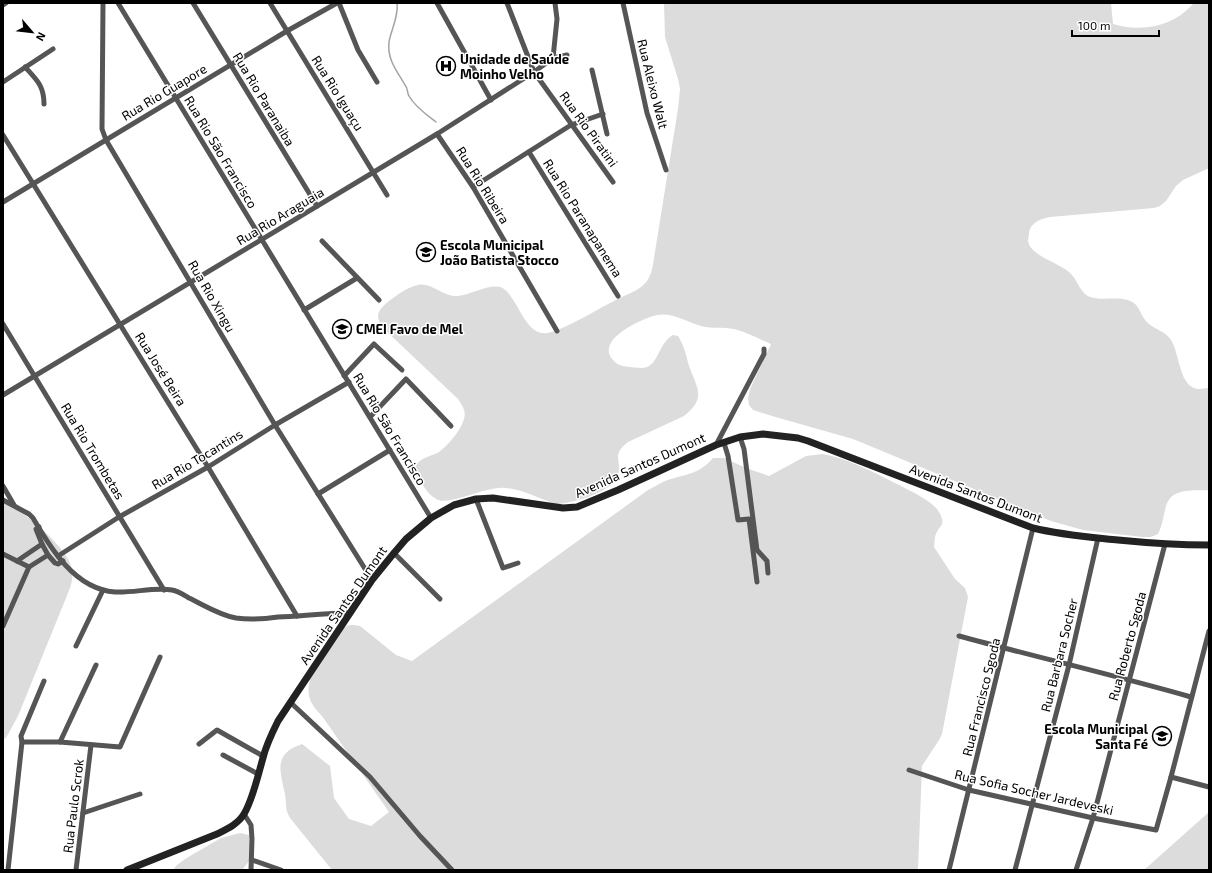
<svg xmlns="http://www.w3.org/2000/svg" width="1212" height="873" viewBox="0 0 1212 873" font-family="'Exo 2',sans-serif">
  <rect width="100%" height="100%" fill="#fff"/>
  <g fill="#dcdcdc">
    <path d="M 664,3 L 1111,3 L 1113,24 C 1131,30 1157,29 1174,19 C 1182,15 1188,9 1194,3 L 1209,3 L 1209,168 L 1183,180 L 1176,186 L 1166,201 L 1160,206 L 1154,208 L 1050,217 C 1041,219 1031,222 1029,232 C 1029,235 1028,239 1028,241 C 1030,256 1061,263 1071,274 C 1078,281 1080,293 1090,297 C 1104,302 1126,293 1137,306 C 1141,312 1143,319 1149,324 C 1156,330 1165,331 1171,340 C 1179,352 1179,382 1194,388 C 1199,390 1204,388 1209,388 L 1209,490 C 1191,491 1169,487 1165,510 C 1163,519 1162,526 1158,534 L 1151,537 L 1142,537 L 1083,530 L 1051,521 L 853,439 L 772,416 L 753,410 L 749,405 L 748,398 L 750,389 L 771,344 C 759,339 747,332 734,329 C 723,327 712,329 701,326 C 687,322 672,312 657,315 C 643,318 594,340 613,360 C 617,365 622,366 629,367 C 634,367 642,369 647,367 C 659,362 659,343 673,335 L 678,336 C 684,345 686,355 689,366 C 697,388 707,398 684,416 L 628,442 C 611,455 622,460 618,475 C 613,492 571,504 556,504 C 540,499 523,489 506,488 C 486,486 452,505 438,500 C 430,496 425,489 421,482 C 418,478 413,471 416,466 C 419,458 432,456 439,452 C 448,446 469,422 464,410 C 463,406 460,402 458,399 L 383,328 C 374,316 378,310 389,301 C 397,295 408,287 418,285 C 432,282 444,298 458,296 C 471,295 494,281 504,289 C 517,298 525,332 543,333 C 548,334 555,331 560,329 C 579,321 596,310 614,301 C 624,295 640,291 647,281 C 652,274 653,265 654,258 L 678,109 L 680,89 L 678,79 L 665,37 Z"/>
    <path d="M 823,454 C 849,459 873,472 897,484 C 910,491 925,497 936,508 C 939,511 941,515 942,519 C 944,525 939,527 937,532 C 934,536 935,542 934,547 L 955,579 L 965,588 L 968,597 L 942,734 L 939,740 L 922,766 L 918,870 L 332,870 L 290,818 C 284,807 287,805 285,794 C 280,770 273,754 302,744 L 330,766 L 334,798 L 349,819 L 371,826 L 389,812 L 322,716 C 316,710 311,704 309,696 C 307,687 311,674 315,666 C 318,657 337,631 345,627 C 350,624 354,625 360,626 L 396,655 L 412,661 L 648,490 C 654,487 659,484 665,481 C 684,474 699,475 713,458 L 724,458 L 746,468 L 769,476 L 806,456 Z"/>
    <path d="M 3,499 C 22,512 68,546 72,570 C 73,576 72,582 70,588 L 18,716 L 6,738 L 3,739 Z"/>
    <path d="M 1209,812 L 1209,870 L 1144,870 Z"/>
    <path d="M 240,833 L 249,835 L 252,839 L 249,861 L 242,870 L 173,870 L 177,865 L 185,859 L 221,838 Z"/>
  </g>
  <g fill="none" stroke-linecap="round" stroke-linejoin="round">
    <path stroke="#a3a3a3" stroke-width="1.5" d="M 397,3 C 399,16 391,30 389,42 C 387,60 397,71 405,85 C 408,88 407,93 409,96 C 415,107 427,115 436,122"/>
    <g stroke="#555" stroke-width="5">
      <path d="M 103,3 L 102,129 L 106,140 L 275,425 L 372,580"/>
      <path d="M 118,3 L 431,518"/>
      <path d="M 193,3 L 317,206"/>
      <path d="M 270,3 L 387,195"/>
      <path d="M 339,3 L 358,50 L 377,82"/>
      <path d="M 437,3 L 491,100"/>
      <path d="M 507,3 L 534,72 L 613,182"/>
      <path d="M 623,3 L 647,113 L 666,170"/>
      <path d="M 3,5 L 6,3"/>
      <path d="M 553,58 L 557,19 L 555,3"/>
      <path d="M 25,67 C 37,80 44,86 44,104"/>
      <path d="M 592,70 L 607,134"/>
      <path d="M 3,82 L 53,49"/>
      <path d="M 437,134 L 473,187 L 557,331"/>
      <path d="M 3,135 L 208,467 L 297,616"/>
      <path d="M 529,152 L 618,296"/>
      <path d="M 473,187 L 571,125 L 603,114"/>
      <path d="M 3,202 L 287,31 L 337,3"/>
      <path d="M 322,241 L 379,300"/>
      <path d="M 304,310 L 357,278"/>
      <path d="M 3,324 L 164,590"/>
      <path d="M 344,376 L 374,344 L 402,370"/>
      <path d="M 3,395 L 437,134 L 534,72 L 553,58 L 567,55"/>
      <path d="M 370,417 L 406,379 L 451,426"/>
      <path d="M 740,437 L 744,449 L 757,550 L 767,561 L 768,573"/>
      <path d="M 724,443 L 728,456 L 738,520 L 749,519 L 757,582"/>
      <path d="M 716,445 L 764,354 L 764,349"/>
      <path d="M 3,486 L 14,505"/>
      <path d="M 318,494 L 390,450"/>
      <path d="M 476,499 L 503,568 L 518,563"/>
      <path d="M 3,500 L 29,514 L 33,518 C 51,549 75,589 115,592 C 134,593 154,587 172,590 C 178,591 184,595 189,598 C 204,605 219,615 236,618 C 250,620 264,619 278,617 C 302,616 326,613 351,613"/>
      <path d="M 42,544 L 48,555"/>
      <path d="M 394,553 L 440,599"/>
      <path d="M 3,554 L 29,567 L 3,626"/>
      <path d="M 58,556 L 119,517 L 208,467 L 275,425 L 349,382"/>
      <path d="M 17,561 L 42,544 L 36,529 L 39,527"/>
      <path d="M 29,567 L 48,555 L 55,563 L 58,564 L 63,561"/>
      <path d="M 959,636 C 1036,657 1114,675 1191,697"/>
      <path d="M 76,646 L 103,590"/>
      <path d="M 290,702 L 370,777 L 420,836 L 452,870"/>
      <path d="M 22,742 L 60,742 L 120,747 L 160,657"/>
      <path d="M 60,742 L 96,665"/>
      <path d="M 199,744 L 217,730 L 263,756"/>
      <path d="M 223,755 L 258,774"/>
      <path d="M 909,770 L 969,790 L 1093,818 L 1156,830 L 1171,777 L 1209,631"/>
      <path d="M 1171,777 L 1209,787"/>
      <path d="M 83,813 L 140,794"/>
      <path d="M 244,814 L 251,825 L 252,839 L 251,870"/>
      <path d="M 252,860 L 281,870"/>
      <path d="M 8,870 L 22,742 L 21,736 L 44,681"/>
      <path d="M 76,870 L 91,745"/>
      <path d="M 949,870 L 1033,528"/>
      <path d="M 1015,870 L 1069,665 L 1098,538"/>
      <path d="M 1076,870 L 1093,818 L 1165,544"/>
    </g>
    <path stroke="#222" stroke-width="7" d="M 127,870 L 217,834 C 227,829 238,824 244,814 C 253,799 258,775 263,758 C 266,745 272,733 278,721 L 372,580 L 394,553 L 406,539 L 431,518 L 454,505 L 476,499 L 493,498 L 563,508 L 577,507 L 618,490 L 716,445 L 740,437 L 763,434 L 798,438 L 808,441 L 1033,528 C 1061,535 1089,537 1118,540 C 1148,543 1178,545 1209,545"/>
  </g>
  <defs>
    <symbol id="hospital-ring" viewBox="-11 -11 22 22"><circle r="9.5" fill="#fff" stroke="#000" stroke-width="1.5"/><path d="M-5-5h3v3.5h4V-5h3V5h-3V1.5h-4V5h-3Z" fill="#000"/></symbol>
    <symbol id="school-ring" viewBox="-11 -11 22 22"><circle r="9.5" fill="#fff" stroke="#000" stroke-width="1.5"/><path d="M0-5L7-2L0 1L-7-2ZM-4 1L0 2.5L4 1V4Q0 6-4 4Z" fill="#000"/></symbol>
  </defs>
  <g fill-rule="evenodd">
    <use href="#hospital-ring" x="435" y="55" width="22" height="22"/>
    <use href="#school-ring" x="415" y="241" width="22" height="22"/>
    <use href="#school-ring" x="331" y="318" width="22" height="22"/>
    <use href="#school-ring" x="1151" y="725" width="22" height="22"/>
  </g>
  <g text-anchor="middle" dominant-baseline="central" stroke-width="3" stroke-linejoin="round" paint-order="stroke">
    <g font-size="13" font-weight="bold" fill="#000" stroke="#fff" text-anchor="start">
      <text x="460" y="59">Unidade de Saúde<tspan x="460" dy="15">Moinho Velho</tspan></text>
      <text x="440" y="245">Escola Municipal<tspan x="440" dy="15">João Batista Stocco</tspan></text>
      <text x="356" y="329">CMEI Favo de Mel</text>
      <text x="1148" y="729" text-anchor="end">Escola Municipal<tspan x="1148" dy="15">Santa Fé</tspan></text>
    </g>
    <g font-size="13" fill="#000" stroke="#fff">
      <text transform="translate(653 84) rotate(76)">Rua Aleixo Walt</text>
      <text transform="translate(164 92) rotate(-31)">Rua Rio Guapore</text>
      <text transform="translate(338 93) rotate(58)">Rua Rio Iguaçu</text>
      <text transform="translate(264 99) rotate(59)">Rua Rio Paranaiba</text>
      <text transform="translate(589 129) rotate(54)">Rua Rio Piratini</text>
      <text transform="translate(221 152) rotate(59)">Rua Rio São Francisco</text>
      <text transform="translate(483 185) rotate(58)">Rua Rio Ribeira</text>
      <text transform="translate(280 216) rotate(-31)">Rua Rio Araguaia</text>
      <text transform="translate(583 218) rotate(58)">Rua Rio Paranapanema</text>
      <text transform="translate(212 296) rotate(60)">Rua Rio Xingu</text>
      <text transform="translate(161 369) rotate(58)">Rua José Beira</text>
      <text transform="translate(390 429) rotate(59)">Rua Rio São Francisco</text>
      <text transform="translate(93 451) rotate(59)">Rua Rio Trombetas</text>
      <text transform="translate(197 459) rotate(-31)">Rua Rio Tocantins</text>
      <text transform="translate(640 465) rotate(-24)">Avenida Santos Dumont</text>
      <text transform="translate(976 493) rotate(21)">Avenida Santos Dumont</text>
      <text transform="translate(343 605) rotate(-55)">Avenida Santos Dumont</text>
      <text transform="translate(1127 646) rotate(-75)">Rua Roberto Sgoda</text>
      <text transform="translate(1059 655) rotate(-76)">Rua Barbara Socher</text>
      <text transform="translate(981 697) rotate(-76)">Rua Francisco Sgoda</text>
      <text transform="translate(1034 792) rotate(13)">Rua Sofia Socher Jardeveski</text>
      <text transform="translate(73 806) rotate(-83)">Rua Paulo Scrok</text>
    </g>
  </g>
  <rect width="1212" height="873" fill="none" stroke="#000000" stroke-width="8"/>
  <g transform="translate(32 32) rotate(118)" stroke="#ffffff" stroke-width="3" paint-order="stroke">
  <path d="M0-3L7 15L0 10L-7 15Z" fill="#000000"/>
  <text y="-6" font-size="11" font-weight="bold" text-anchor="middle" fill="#000000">N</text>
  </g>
  <path d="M1072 30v6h87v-6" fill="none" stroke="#000000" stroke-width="2"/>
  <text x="1078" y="30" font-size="12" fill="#000000" stroke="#ffffff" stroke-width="3" paint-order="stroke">100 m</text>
</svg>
